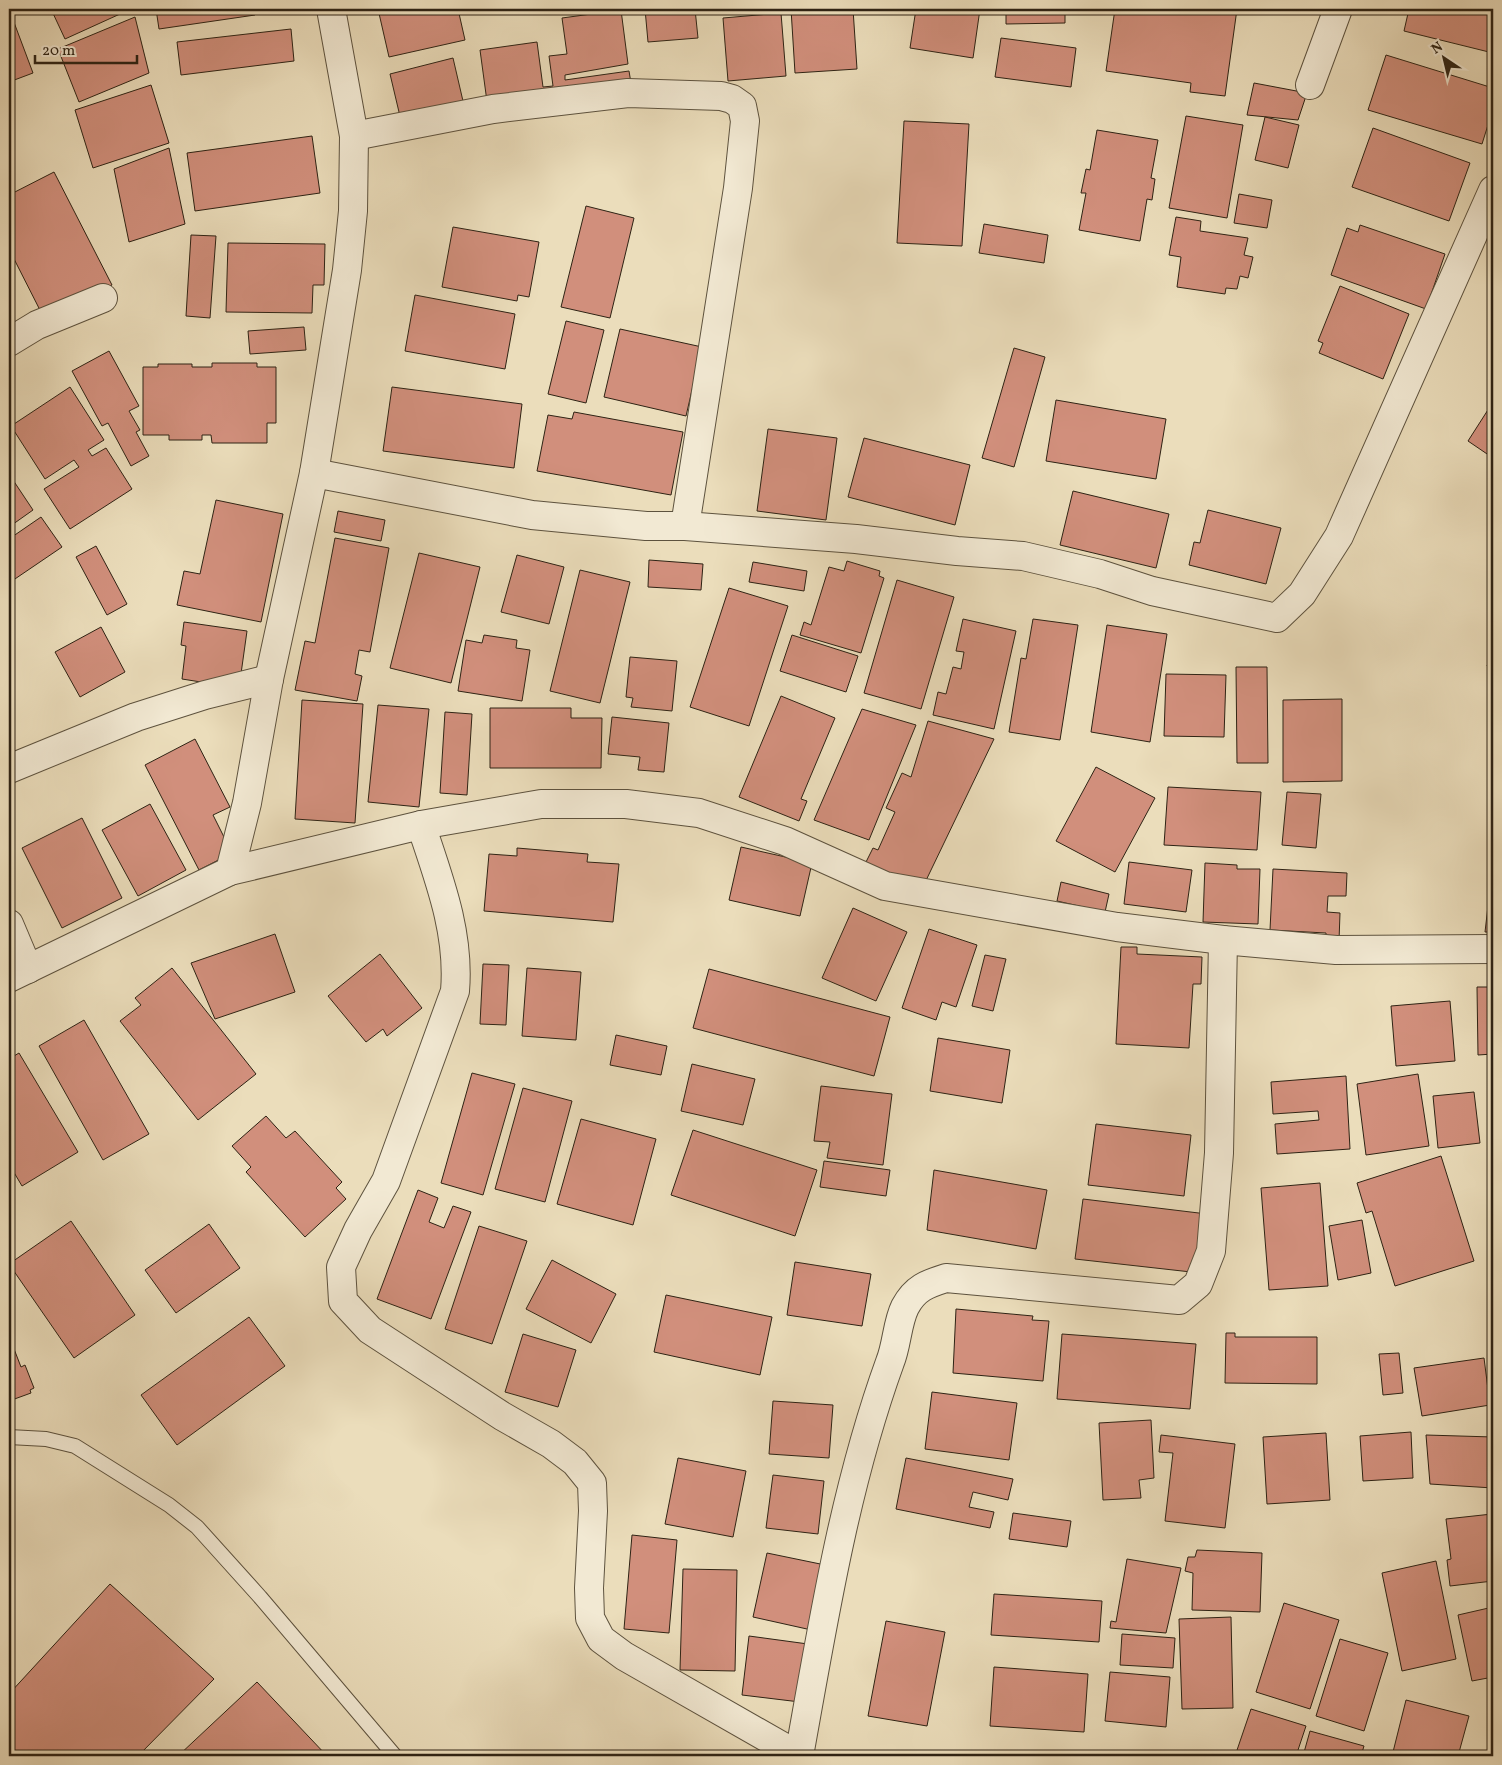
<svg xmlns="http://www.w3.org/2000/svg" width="1502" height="1765" viewBox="0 0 1502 1765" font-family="Vollkorn,serif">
  <rect width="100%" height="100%" fill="#ebddbb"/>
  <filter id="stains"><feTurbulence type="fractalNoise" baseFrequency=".004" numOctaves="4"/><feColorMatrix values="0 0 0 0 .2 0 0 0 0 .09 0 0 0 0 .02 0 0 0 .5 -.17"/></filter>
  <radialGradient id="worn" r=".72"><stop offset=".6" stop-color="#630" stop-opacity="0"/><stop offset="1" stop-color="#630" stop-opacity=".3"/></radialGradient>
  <g fill="#d18f7c" stroke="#2e2314">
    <path d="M 9,9 L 33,73 L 9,82 Z"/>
    <path d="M 51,9 L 131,9 L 65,39 Z"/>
    <path d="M 156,9 L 254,9 L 255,15 L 159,29 Z"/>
    <path d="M 378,9 L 458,9 L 465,40 L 389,57 Z"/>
    <path d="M 645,9 L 695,9 L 698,38 L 648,42 Z"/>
    <path d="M 791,9 L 853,9 L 857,69 L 795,73 Z"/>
    <path d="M 916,9 L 980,9 L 973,58 L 910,48 Z"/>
    <path d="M 1006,9 L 1065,9 L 1065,23 L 1006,24 Z"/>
    <path d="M 1115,9 L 1237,9 L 1225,96 L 1190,92 L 1191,83 L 1106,71 Z"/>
    <path d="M 1409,9 L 1493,9 L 1493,53 L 1404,31 Z"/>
    <path d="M 621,10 L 628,64 L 565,75 L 565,80 L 629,71 L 632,89 L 488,109 L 480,50 L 537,42 L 543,87 L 553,86 L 549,56 L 567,54 L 562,18 Z"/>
    <path d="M 781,13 L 786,76 L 728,81 L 723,18 Z"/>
    <path d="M 135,17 L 149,73 L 79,102 L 58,49 Z"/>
    <path d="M 291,29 L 294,61 L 181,75 L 177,42 Z"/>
    <path d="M 1001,38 L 1076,48 L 1071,87 L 995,77 Z"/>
    <path d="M 1386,55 L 1493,88 L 1493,109 L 1482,144 L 1368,110 Z"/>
    <path d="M 453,58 L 466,114 L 403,129 L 390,74 Z"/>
    <path d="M 1254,83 L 1307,93 L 1298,120 L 1247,115 Z"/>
    <path d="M 151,85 L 169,143 L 93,168 L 75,110 Z"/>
    <path d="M 1186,116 L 1243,125 L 1227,218 L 1169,208 Z"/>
    <path d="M 1265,117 L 1299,125 L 1288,168 L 1255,160 Z"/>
    <path d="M 904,121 L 969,124 L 962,246 L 897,243 Z"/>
    <path d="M 1373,128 L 1470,163 L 1449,221 L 1352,187 Z"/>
    <path d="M 1097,130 L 1158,140 L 1151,178 L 1155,179 L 1152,200 L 1147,199 L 1140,241 L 1079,230 L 1086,193 L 1081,193 L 1086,169 L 1090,170 Z"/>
    <path d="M 312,136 L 320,193 L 195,211 L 187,153 Z"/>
    <path d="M 169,148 L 185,224 L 129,242 L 114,169 Z"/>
    <path d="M 54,172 L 112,285 L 45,320 L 9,249 L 9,195 Z"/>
    <path d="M 1239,194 L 1272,200 L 1267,228 L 1234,223 Z"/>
    <path d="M 586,206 L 634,218 L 610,318 L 561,307 Z"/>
    <path d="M 1176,217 L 1201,221 L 1200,231 L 1248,238 L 1244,255 L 1253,257 L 1248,278 L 1240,276 L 1237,289 L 1226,288 L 1225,294 L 1177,287 L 1181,257 L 1169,255 Z"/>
    <path d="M 984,224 L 1048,235 L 1044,263 L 979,253 Z"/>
    <path d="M 1360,225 L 1445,254 L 1426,309 L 1331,275 L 1347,228 L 1358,232 Z"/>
    <path d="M 453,227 L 539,242 L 529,297 L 518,295 L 517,301 L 442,287 Z"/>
    <path d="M 191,235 L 216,236 L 210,318 L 186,316 Z"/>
    <path d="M 228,243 L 325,244 L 324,285 L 313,285 L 312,313 L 226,312 Z"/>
    <path d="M 1340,286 L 1409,314 L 1383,379 L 1319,353 L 1323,343 L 1318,341 Z"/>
    <path d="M 415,295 L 515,314 L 505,369 L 405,351 Z"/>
    <path d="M 566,321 L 604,330 L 586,403 L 548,394 Z"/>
    <path d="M 304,327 L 306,350 L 250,354 L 248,331 Z"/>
    <path d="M 620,329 L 702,347 L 686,416 L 604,397 Z"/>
    <path d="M 1014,348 L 1045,357 L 1014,467 L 982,458 Z"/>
    <path d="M 109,351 L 139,406 L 129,411 L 140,430 L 136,432 L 149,456 L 131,466 L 108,423 L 102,426 L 72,371 Z"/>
    <path d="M 212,363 L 257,363 L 257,367 L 276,367 L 276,423 L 267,423 L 267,443 L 212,443 L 211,435 L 202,435 L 202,440 L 169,440 L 169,435 L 143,435 L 143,367 L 158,367 L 158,364 L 192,364 L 192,367 L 212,367 Z"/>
    <path d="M 70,387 L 104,440 L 88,450 L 92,456 L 106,448 L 132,489 L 70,529 L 44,489 L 79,467 L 74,460 L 45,479 L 11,426 Z"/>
    <path d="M 392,387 L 522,404 L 514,468 L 383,451 Z"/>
    <path d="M 1056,400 L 1166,419 L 1156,479 L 1046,461 Z"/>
    <path d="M 1493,402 L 1493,458 L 1468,441 Z"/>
    <path d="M 574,412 L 683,432 L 671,495 L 537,471 L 548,415 L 572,419 Z"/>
    <path d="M 768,429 L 837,438 L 826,520 L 757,511 Z"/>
    <path d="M 864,438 L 970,465 L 955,525 L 848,497 Z"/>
    <path d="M 9,474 L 33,510 L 9,527 Z"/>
    <path d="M 1073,491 L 1169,514 L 1156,568 L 1060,545 Z"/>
    <path d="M 216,500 L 283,514 L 261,622 L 177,605 L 184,571 L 200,574 Z"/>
    <path d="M 1208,510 L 1281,528 L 1266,584 L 1189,565 L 1194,542 L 1200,543 Z"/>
    <path d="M 338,511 L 385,520 L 381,541 L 334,532 Z"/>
    <path d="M 41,517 L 62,547 L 9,583 L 9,539 Z"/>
    <path d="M 335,538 L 389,548 L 370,652 L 359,650 L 355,674 L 362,676 L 357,701 L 295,690 L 305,641 L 315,643 Z"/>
    <path d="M 96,546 L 127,604 L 107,615 L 76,557 Z"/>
    <path d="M 419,553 L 480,567 L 451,683 L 390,668 Z"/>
    <path d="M 517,555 L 564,567 L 549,624 L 501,612 Z"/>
    <path d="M 649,560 L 703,564 L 701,590 L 648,587 Z"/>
    <path d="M 847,561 L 880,571 L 879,576 L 884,578 L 861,653 L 800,635 L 804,622 L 811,625 L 829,567 L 844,571 Z"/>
    <path d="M 753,562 L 807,571 L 804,591 L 749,582 Z"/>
    <path d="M 580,570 L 630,582 L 600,703 L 550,691 Z"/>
    <path d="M 897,580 L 954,597 L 921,709 L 864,693 Z"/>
    <path d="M 729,588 L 788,606 L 749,726 L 690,707 Z"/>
    <path d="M 963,619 L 1016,631 L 994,729 L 933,715 L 938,692 L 946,694 L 953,667 L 961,669 L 964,652 L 956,651 Z"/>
    <path d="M 1033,619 L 1078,625 L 1060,740 L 1009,732 L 1021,658 L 1026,659 Z"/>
    <path d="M 184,622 L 247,631 L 239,688 L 182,679 L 186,646 L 181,645 Z"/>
    <path d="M 1107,625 L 1167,634 L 1150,742 L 1091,732 Z"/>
    <path d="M 101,627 L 125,672 L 80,697 L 55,652 Z"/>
    <path d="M 484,635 L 517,640 L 516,648 L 530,650 L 522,701 L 458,691 L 466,640 L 482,643 Z"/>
    <path d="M 792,635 L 858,656 L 846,692 L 780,671 Z"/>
    <path d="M 1493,649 L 1493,669 L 1487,666 Z"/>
    <path d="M 630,657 L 677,661 L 672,711 L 631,707 L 633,698 L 626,697 Z"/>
    <path d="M 1236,667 L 1267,667 L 1268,763 L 1237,763 Z"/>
    <path d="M 1166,674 L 1226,675 L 1224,737 L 1164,736 Z"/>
    <path d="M 781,696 L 835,718 L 801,799 L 807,801 L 799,821 L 739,797 Z"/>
    <path d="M 1342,699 L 1342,781 L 1283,782 L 1283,700 Z"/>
    <path d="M 302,700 L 363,704 L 355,823 L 295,819 Z"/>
    <path d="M 378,705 L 429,709 L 419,807 L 368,802 Z"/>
    <path d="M 490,708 L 571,708 L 571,718 L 602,718 L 601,768 L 490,768 Z"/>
    <path d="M 862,709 L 916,725 L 869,840 L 814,820 Z"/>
    <path d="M 445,712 L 472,714 L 467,795 L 440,793 Z"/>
    <path d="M 612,717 L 669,723 L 664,772 L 638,770 L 640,757 L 608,754 Z"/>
    <path d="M 928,721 L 994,739 L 919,895 L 862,870 L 873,848 L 878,850 L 895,812 L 886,808 L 902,773 L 911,777 Z"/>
    <path d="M 195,739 L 230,807 L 213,815 L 232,853 L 199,870 L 145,765 Z"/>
    <path d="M 1096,767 L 1155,798 L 1115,872 L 1056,841 Z"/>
    <path d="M 1168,787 L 1261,792 L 1257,850 L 1164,845 Z"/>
    <path d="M 1287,792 L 1321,794 L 1316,848 L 1282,845 Z"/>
    <path d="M 150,804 L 186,870 L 138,896 L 102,830 Z"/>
    <path d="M 82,818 L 122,898 L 62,928 L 22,848 Z"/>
    <path d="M 741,847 L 812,863 L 800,916 L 729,900 Z"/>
    <path d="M 517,848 L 588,854 L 587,862 L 619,864 L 613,922 L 484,911 L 489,854 L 517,856 Z"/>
    <path d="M 1129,862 L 1192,870 L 1186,912 L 1124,904 Z"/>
    <path d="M 1205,863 L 1237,865 L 1237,869 L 1260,869 L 1258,924 L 1203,922 Z"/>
    <path d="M 1273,869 L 1347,873 L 1346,896 L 1328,896 L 1327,912 L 1340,913 L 1339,941 L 1326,940 L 1326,933 L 1270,930 Z"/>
    <path d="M 1061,882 L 1109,894 L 1105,912 L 1057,901 Z"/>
    <path d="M 1488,906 L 1493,906 L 1493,932 L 1485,932 Z"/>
    <path d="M 853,908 L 907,932 L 876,1001 L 822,978 Z"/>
    <path d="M 929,929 L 977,945 L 956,1007 L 942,1002 L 936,1020 L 902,1008 Z"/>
    <path d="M 275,934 L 295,992 L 215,1019 L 191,963 Z"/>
    <path d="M 1121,947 L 1137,947 L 1137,954 L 1202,957 L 1201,984 L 1193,984 L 1189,1048 L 1116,1044 Z"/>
    <path d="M 380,954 L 422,1008 L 387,1036 L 383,1029 L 366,1042 L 328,996 Z"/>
    <path d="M 985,955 L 1006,959 L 993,1011 L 972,1006 Z"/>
    <path d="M 483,964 L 509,965 L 506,1025 L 480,1024 Z"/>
    <path d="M 172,968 L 256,1074 L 198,1120 L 120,1021 L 141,1005 L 135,998 Z"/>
    <path d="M 527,968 L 581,972 L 576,1040 L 522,1036 Z"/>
    <path d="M 709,969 L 890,1017 L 874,1076 L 693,1028 Z"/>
    <path d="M 1477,987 L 1493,987 L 1493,1054 L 1478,1055 Z"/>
    <path d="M 1450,1001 L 1455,1061 L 1396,1066 L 1391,1006 Z"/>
    <path d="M 84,1020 L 149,1134 L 103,1160 L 39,1046 Z"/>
    <path d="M 616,1035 L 667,1046 L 661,1075 L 610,1065 Z"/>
    <path d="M 938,1038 L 1010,1050 L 1002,1103 L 930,1091 Z"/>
    <path d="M 19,1053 L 78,1152 L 22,1186 L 9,1164 L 9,1059 Z"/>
    <path d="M 692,1064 L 755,1079 L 743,1125 L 681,1111 Z"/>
    <path d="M 472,1073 L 515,1084 L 483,1195 L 441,1183 Z"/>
    <path d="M 1418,1074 L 1429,1146 L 1366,1155 L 1357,1084 Z"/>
    <path d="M 1346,1076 L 1350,1149 L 1277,1154 L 1275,1124 L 1319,1120 L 1318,1111 L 1273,1114 L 1271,1082 Z"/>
    <path d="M 821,1086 L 892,1094 L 883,1165 L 827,1158 L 830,1142 L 814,1141 Z"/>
    <path d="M 523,1088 L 572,1101 L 545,1202 L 495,1189 Z"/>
    <path d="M 1474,1092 L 1480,1143 L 1438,1148 L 1433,1096 Z"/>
    <path d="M 266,1116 L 286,1138 L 295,1131 L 342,1182 L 336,1188 L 346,1199 L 305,1237 L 246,1172 L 251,1167 L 232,1146 Z"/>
    <path d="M 581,1119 L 656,1139 L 633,1225 L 557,1204 Z"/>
    <path d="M 1096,1124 L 1191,1135 L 1184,1196 L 1088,1185 Z"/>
    <path d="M 693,1130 L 817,1170 L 795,1236 L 671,1195 Z"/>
    <path d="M 1441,1156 L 1474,1261 L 1395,1286 L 1372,1211 L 1366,1213 L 1357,1183 Z"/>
    <path d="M 824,1161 L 890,1170 L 886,1196 L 820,1187 Z"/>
    <path d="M 934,1170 L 1047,1190 L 1036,1249 L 927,1230 Z"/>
    <path d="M 1320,1183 L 1328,1286 L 1269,1290 L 1261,1188 Z"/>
    <path d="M 418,1190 L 438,1198 L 429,1222 L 444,1228 L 453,1206 L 471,1212 L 431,1319 L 377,1299 Z"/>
    <path d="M 1083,1199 L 1207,1214 L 1200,1273 L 1075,1259 Z"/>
    <path d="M 1362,1220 L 1371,1273 L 1338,1280 L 1329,1226 Z"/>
    <path d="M 71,1221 L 135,1315 L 74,1358 L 9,1264 Z"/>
    <path d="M 209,1224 L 240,1268 L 176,1313 L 145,1270 Z"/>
    <path d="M 479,1226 L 527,1241 L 492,1344 L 445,1329 Z"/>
    <path d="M 552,1260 L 616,1294 L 591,1343 L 526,1309 Z"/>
    <path d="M 795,1262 L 871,1274 L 862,1326 L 787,1315 Z"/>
    <path d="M 666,1295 L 772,1317 L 760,1375 L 654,1352 Z"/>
    <path d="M 956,1309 L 1033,1316 L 1032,1320 L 1049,1321 L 1043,1381 L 953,1373 Z"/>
    <path d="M 249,1317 L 285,1366 L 177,1445 L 141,1395 Z"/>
    <path d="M 1226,1333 L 1235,1333 L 1235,1337 L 1317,1337 L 1317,1384 L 1225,1383 Z"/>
    <path d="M 523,1334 L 576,1350 L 558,1407 L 505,1392 Z"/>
    <path d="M 1062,1334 L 1196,1344 L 1190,1409 L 1057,1399 Z"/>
    <path d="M 9,1336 L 21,1367 L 25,1365 L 34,1388 L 30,1390 L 31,1393 L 9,1401 Z"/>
    <path d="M 1399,1353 L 1403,1393 L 1383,1395 L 1379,1354 Z"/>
    <path d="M 1484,1358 L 1490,1405 L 1422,1416 L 1414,1368 Z"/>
    <path d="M 932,1392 L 1017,1403 L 1009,1460 L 925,1449 Z"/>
    <path d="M 773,1401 L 833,1405 L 829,1458 L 769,1454 Z"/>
    <path d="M 1151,1420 L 1154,1478 L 1139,1480 L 1141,1498 L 1103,1500 L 1099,1423 Z"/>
    <path d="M 1411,1432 L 1413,1478 L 1363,1481 L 1360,1436 Z"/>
    <path d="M 1326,1433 L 1330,1500 L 1267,1504 L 1263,1437 Z"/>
    <path d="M 1161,1435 L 1235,1444 L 1225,1528 L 1165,1521 L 1173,1453 L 1159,1452 Z"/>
    <path d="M 1426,1435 L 1493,1437 L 1493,1488 L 1430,1484 Z"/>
    <path d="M 678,1458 L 746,1471 L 733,1537 L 665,1524 Z"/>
    <path d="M 906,1458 L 1013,1479 L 1008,1500 L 973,1492 L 969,1507 L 994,1512 L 990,1528 L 896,1509 Z"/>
    <path d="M 773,1475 L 824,1481 L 818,1534 L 766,1528 Z"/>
    <path d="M 1013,1513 L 1071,1521 L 1067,1547 L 1009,1539 Z"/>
    <path d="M 1492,1514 L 1493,1581 L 1450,1586 L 1447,1560 L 1451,1559 L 1446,1519 Z"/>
    <path d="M 632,1535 L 677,1540 L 669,1633 L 624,1629 Z"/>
    <path d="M 1197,1550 L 1262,1553 L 1260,1612 L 1192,1610 L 1193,1573 L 1185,1571 L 1188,1557 L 1195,1557 Z"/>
    <path d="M 767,1553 L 830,1566 L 816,1631 L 753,1617 Z"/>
    <path d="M 1127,1559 L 1181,1568 L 1166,1633 L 1110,1628 L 1111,1621 L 1116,1622 Z"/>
    <path d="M 1436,1561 L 1456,1659 L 1402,1671 L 1382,1573 Z"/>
    <path d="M 683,1569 L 737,1570 L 735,1671 L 680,1670 Z"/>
    <path d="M 110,1584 L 214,1679 L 138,1756 L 9,1756 L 9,1694 Z"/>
    <path d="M 994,1594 L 1102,1601 L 1099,1642 L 991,1635 Z"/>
    <path d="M 1284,1603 L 1339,1620 L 1310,1709 L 1256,1692 Z"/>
    <path d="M 1493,1607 L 1493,1677 L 1472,1681 L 1458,1615 Z"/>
    <path d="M 1231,1617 L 1233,1708 L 1182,1709 L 1179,1619 Z"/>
    <path d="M 886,1621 L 945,1632 L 927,1726 L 868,1716 Z"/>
    <path d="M 1122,1634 L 1175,1638 L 1173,1668 L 1120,1665 Z"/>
    <path d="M 749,1636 L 808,1644 L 800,1702 L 742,1695 Z"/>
    <path d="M 1340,1639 L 1388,1653 L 1364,1731 L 1316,1716 Z"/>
    <path d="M 994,1667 L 1088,1674 L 1084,1732 L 990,1726 Z"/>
    <path d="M 1110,1672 L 1170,1677 L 1166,1727 L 1105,1721 Z"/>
    <path d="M 257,1682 L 327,1756 L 178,1756 Z"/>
    <path d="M 1406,1700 L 1469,1716 L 1458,1756 L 1392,1756 Z"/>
    <path d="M 1251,1709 L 1306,1726 L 1296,1756 L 1235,1756 Z"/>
    <path d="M 1310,1731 L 1364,1746 L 1361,1756 L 1303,1756 Z"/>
  </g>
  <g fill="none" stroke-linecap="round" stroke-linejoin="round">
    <defs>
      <path id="lane" d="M 9,1437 L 46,1439 L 75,1446 L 169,1505 L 197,1527 L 260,1597 L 395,1756"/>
      <g id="street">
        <path d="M 1310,85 L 1338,9"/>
        <path d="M 354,136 L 493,109 L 628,93 L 721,96 L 732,99 L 742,106 L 745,121 L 738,188 L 685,526"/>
        <path d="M 9,342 L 37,325 L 103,298"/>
        <path d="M 314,473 L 532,515 L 646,526 L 685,526 L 856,539 L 957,551 L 1023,556 L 1100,574 L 1152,591 L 1277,618 L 1302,594 L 1339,536 L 1493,190"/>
        <path d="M 9,769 L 136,717 L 205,695 L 269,679"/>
        <path d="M 421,825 C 439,879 460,933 455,991 L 386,1181 L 358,1230 L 341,1267 L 343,1301 L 370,1330 L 502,1416 L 551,1444 L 575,1462 L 592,1483 L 593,1511 L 589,1588 L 590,1618 L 601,1639 L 624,1656 L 799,1756"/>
        <path d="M 230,871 L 247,803 L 269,679 L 314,473 L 347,270 L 353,211 L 354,136 L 331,9"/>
        <path d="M 9,924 L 28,969"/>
        <path d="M 9,978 L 230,871 L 421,825 L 541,804 L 626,804 L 699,813 L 785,841 L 885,886 L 1117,927 L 1223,940 L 1336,950 L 1493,949"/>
        <path d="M 799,1756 C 823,1623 844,1489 890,1362 C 897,1345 897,1323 905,1307 C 915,1288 927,1284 946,1278 L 1179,1300 L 1198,1284 L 1211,1251 L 1219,1153 L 1223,940"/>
      </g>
    </defs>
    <use href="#lane" stroke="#5d523e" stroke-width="16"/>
    <use href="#street" stroke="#5d523e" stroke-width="30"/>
    <use href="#lane" stroke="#f2e9d3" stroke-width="14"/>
    <use href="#street" stroke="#f2e9d3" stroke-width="28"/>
  </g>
  <rect width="1502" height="1765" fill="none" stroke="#ebddbb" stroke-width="30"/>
  <rect x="10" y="10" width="1482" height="1745" fill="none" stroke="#2e2314" stroke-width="2.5"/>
  <rect x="15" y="15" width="1472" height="1735" fill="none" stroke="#2e2314"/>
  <g transform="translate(1444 58) rotate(325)" stroke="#f2e9d3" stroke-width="4" paint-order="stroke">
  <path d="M0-4L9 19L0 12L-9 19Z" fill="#2e2314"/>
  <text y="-8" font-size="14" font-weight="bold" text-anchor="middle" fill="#2e2314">N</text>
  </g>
  <path d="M35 55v8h102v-8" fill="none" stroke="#2e2314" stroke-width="2.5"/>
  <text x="42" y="55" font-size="15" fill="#2e2314" stroke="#f2e9d3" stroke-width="4" paint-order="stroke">20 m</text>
  <rect width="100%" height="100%" filter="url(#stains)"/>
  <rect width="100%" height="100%" fill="url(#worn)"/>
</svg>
